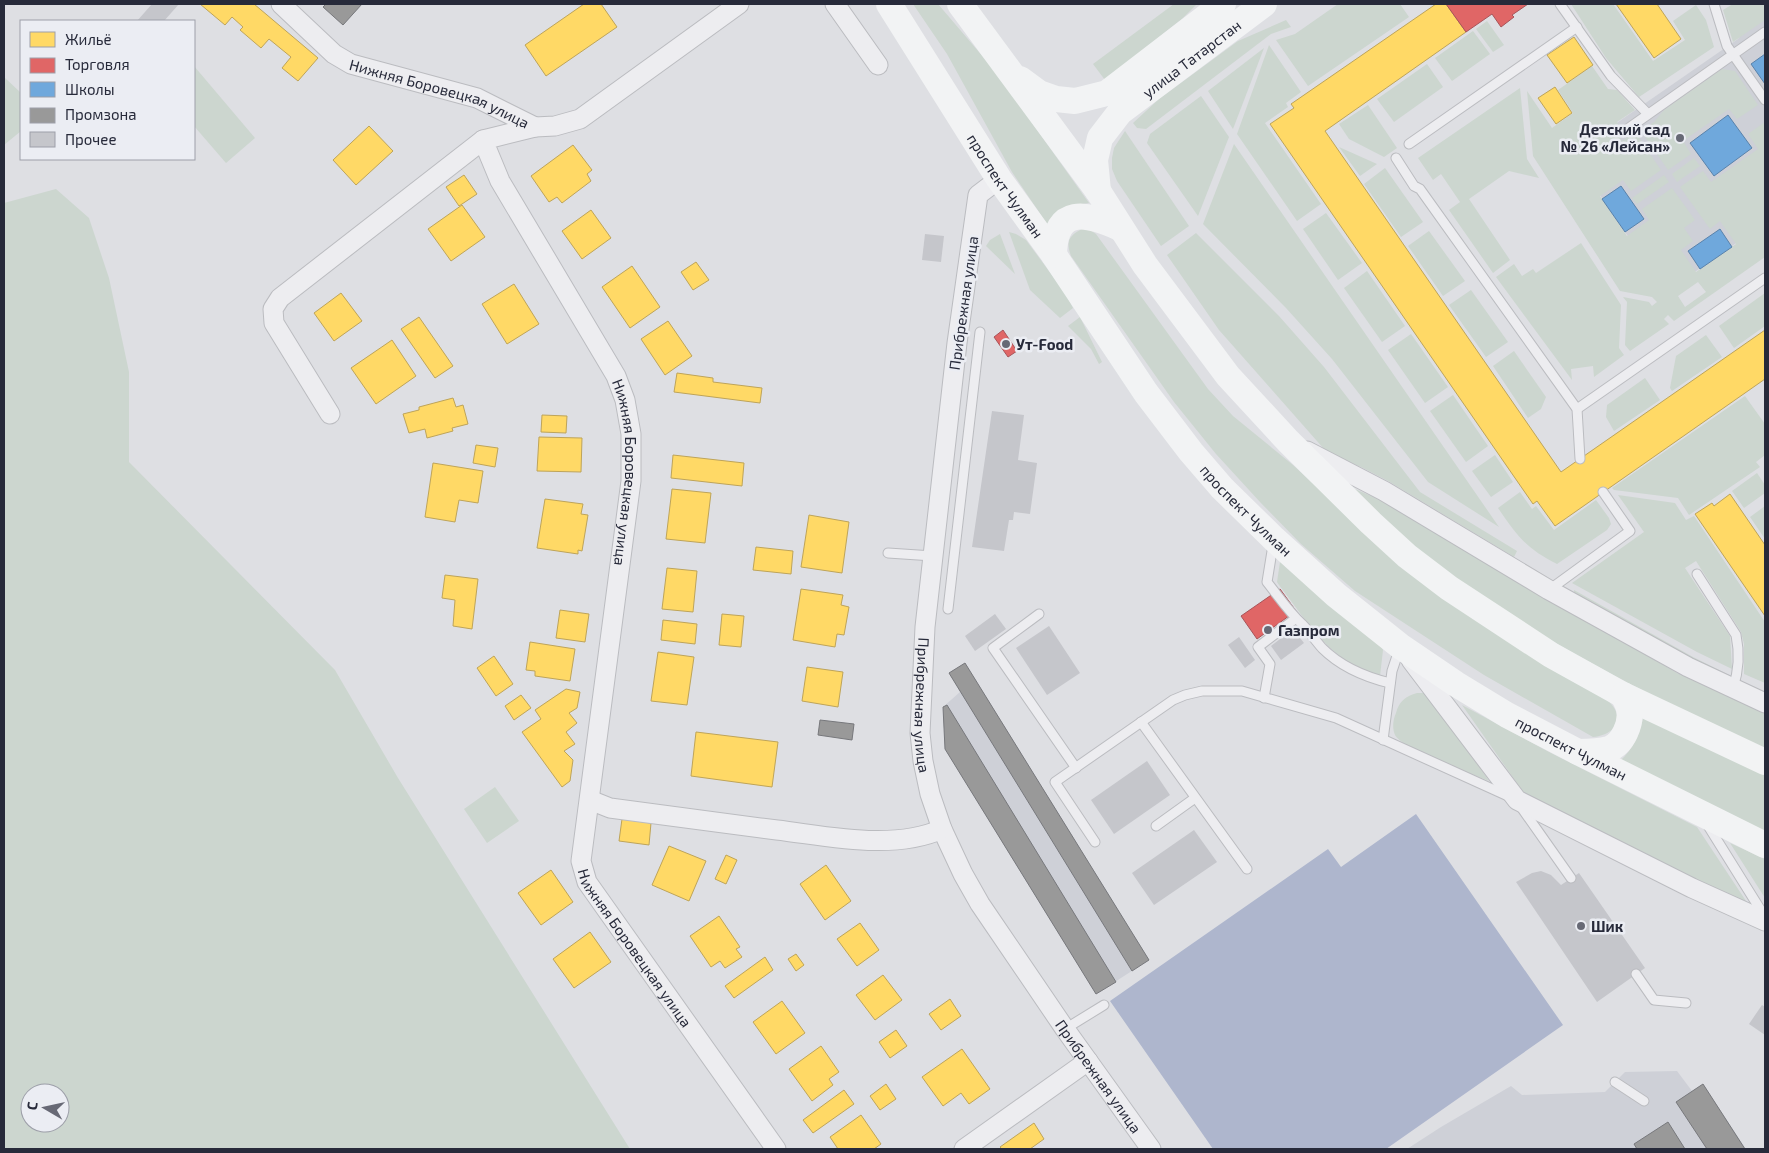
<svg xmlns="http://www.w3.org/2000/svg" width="1769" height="1153" viewBox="0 0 1769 1153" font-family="'Exo 2',sans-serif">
  <rect width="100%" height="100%" fill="#dedfe3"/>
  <g fill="#ced0d7">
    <path d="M 1765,4 L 1765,223 L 1666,292 L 1572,154 L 1738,39 Z"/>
    <path d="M 965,663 L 1149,960 L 1096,994 L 945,749 L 943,707 L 960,692 L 949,673 Z"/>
    <path d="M 1677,1071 L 1692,1091 L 1703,1084 L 1746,1149 L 1407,1149 L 1441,1127 L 1511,1086 L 1522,1095 L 1605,1092 L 1625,1072 Z"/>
  </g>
  <g fill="#ccd6cf" fill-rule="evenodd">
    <path d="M 913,4 L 938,4 L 996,72 L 1089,203 C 1071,205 1058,210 1047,224 L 1012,172 L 947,54 Z"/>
    <path d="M 1174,4 L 1197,4 L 1183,18 L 1105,80 L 1093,64 Z"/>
    <path d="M 1338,4 L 1400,4 L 1409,17 L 1308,86 L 1276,40 L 1295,34 Z"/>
    <path d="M 1571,4 L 1613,4 L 1653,61 L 1685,40 L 1673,21 L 1696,5 L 1706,20 L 1714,47 L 1639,97 L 1606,58 Z"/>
    <path d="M 1733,4 L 1765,4 L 1765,20 L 1733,42 L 1723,10 Z"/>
    <path d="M 1286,20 L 1291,27 L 1271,34 L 1146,129 L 1137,128 L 1133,123 L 1159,99 L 1238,41 Z"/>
    <path d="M 1487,21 L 1504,45 L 1493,52 L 1476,29 Z"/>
    <path d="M 1473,31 L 1490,54 L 1452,81 L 1435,58 Z"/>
    <path d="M 1269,45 L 1301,92 L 1286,103 L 1288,107 L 1265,123 L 1321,204 L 1297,221 L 1237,134 Z"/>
    <path d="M 1264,48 L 1233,129 L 1208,91 Z"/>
    <path d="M 1427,64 L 1443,87 L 1394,122 L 1377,99 Z"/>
    <path d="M 194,66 L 255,138 L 226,163 L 194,126 Z"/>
    <path d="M 1592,66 L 1608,89 L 1617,90 L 1635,110 L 1617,122 L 1621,128 L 1616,132 L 1622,141 L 1635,132 L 1661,170 L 1631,191 L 1623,180 L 1600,196 L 1627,236 L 1649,220 L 1642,209 L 1672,188 L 1695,220 L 1684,228 L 1693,241 L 1681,250 L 1696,272 L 1736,244 L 1720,221 L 1710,229 L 1680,187 L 1703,171 L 1711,182 L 1758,149 L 1748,134 L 1765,122 L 1765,257 L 1674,321 L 1668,315 L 1664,319 L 1669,324 L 1630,351 L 1625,345 L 1627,302 L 1623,297 L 1649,302 L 1652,306 L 1657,302 L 1652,297 L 1620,291 L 1533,156 L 1527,91 L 1552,128 L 1573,113 L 1558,90 ZM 1698,282 L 1706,292 L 1685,307 L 1678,296 Z"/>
    <path d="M 1722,69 L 1735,71 L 1758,105 L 1737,119 L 1729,109 L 1683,141 L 1691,154 L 1668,170 L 1641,131 L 1654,122 L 1664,110 Z"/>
    <path d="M 4,77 L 21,93 L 21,131 L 4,145 Z"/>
    <path d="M 1520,88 L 1527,159 L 1539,178 L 1509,171 L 1469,199 L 1510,260 L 1493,273 L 1449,210 L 1460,202 L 1441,174 L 1433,180 L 1418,158 Z"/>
    <path d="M 1201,96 L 1229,137 L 1198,216 L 1147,143 L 1150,134 Z"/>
    <path d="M 1368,105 L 1397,148 L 1384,157 L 1349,139 L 1339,124 Z"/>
    <path d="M 1125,131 L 1189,226 L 1161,246 L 1117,181 L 1112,169 L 1112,158 L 1114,148 Z"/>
    <path d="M 1234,144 L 1499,527 L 1428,482 L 1332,359 L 1286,308 L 1203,224 Z"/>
    <path d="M 1339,147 L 1377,164 L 1360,176 Z"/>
    <path d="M 1694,158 L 1700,166 L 1677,182 L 1672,174 Z"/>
    <path d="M 1385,168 L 1423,222 L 1401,237 L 1364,184 Z"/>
    <path d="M 1664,175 L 1669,182 L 1637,204 L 1632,198 Z"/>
    <path d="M 56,189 L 89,218 L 109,278 L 129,372 L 129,462 L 335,670 L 398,778 L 630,1149 L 4,1149 L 4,203 ZM 30,1093 L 60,1093 L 60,1123 L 30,1123 Z"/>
    <path d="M 1326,213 L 1362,263 L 1338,280 L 1303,229 Z"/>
    <path d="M 1082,229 L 1090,230 L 1096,234 L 1208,389 L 1233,416 L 1293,465 L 1405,568 L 1607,700 C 1626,716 1617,735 1593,737 L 1484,675 L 1355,591 L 1301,544 L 1260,502 L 1216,454 L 1174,402 L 1071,256 C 1066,242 1068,236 1082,229 Z"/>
    <path d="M 1429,231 L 1465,281 L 1443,296 L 1408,246 Z"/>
    <path d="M 1009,232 L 1016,234 L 1026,240 L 1066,294 L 1073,308 L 1060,318 L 1030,290 Z"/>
    <path d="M 1196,233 L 1279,316 L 1324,367 L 1420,492 L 1517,551 L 1514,557 L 1388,481 L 1361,467 L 1332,456 L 1324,449 L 1219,330 L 1167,255 Z"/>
    <path d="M 1000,234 L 1015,274 L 986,246 L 990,240 Z"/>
    <path d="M 1581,243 L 1621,305 L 1619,348 L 1624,355 L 1594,377 L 1593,366 L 1571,369 L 1572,380 L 1496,277 L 1514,264 L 1522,276 L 1533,269 L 1536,273 Z"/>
    <path d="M 1367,271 L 1405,326 L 1382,342 L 1344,288 Z"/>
    <path d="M 1471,290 L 1508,342 L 1486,357 L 1449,305 Z"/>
    <path d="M 1765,293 L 1765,326 L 1734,348 L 1719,326 Z"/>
    <path d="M 1080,317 L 1102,362 L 1099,364 L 1091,349 L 1068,326 Z"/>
    <path d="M 1411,334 L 1448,387 L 1425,403 L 1388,350 Z"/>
    <path d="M 1706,335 L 1722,357 L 1672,391 L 1670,388 L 1676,356 Z"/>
    <path d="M 1514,351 L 1546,397 L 1541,409 L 1528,418 L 1493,366 Z"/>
    <path d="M 1645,378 L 1660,400 L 1614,431 L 1606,417 L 1607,405 Z"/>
    <path d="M 1453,395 L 1488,446 L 1466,462 L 1430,411 Z"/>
    <path d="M 1745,396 L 1765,424 L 1765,455 L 1756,462 L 1760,467 L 1689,515 L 1678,498 L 1614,490 L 1612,488 Z"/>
    <path d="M 1495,455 L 1513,482 L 1491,497 L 1472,471 Z"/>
    <path d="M 1757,473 L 1765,485 L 1765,493 L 1744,508 L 1732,491 Z"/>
    <path d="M 1350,487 L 1381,500 L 1677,673 L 1765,713 L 1765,750 C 1642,692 1521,633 1415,547 C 1392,528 1372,507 1350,487 Z"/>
    <path d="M 1520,492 L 1532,509 L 1536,506 L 1554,530 L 1596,500 L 1609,518 L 1611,524 L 1607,530 L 1557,564 C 1527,549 1517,536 1498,508 Z"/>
    <path d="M 1618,495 L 1675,503 L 1686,520 L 1694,516 L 1765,622 L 1765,683 L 1744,674 L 1744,644 L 1741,632 L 1696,561 L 1685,568 L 1730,636 L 1732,669 L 1697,652 L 1572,583 L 1644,532 Z"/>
    <path d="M 1765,506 L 1765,539 L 1750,517 Z"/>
    <path d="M 1280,562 L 1381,644 L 1383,650 L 1380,676 C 1329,661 1310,625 1279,585 L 1277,582 Z"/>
    <path d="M 1574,590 L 1693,657 L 1729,675 L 1724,677 L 1574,594 Z"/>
    <path d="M 1417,693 L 1424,693 L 1440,708 L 1489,781 C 1472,774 1402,749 1395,735 C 1392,728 1393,720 1396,713 C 1399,701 1406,696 1417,693 Z"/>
    <path d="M 1462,705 L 1551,753 L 1697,827 L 1748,904 L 1740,902 L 1526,796 Z"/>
    <path d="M 1643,718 L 1765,775 L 1765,832 L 1620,761 C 1633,749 1639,736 1643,718 Z"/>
    <path d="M 495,787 L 519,821 L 487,843 L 464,809 Z"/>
    <path d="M 1730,843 L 1765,859 L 1765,898 Z"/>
  </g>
  <path fill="#aeb6cd" d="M 1416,814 L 1563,1025 L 1386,1149 L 1213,1149 L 1110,1001 L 1328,849 L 1341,867 Z"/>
  <g fill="#ffd966" stroke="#bea459">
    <path d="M 200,4 L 254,4 L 318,58 L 298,81 L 282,68 L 291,57 L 269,39 L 261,48 L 240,30 L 243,27 L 232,17 L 225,25 Z"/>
    <path d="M 584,4 L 601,4 L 617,27 L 546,76 L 525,45 Z"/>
    <path d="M 1436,4 L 1446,4 L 1466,32 L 1325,131 L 1561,472 L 1765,330 L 1765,379 L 1555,526 L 1537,501 L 1533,504 L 1270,124 L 1294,108 L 1291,104 Z"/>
    <path d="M 1616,4 L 1657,4 L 1681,39 L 1654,58 Z"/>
    <path d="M 1574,37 L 1593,65 L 1567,83 L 1547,55 Z"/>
    <path d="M 1555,87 L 1572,113 L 1556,124 L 1538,98 Z"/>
    <path d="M 369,126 L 393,151 L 356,185 L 333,160 Z"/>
    <path d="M 573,145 L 592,170 L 587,174 L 591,181 L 562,203 L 557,197 L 549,202 L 531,176 Z"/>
    <path d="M 464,175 L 477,194 L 459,206 L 446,187 Z"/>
    <path d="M 462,205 L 485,237 L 451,261 L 428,229 Z"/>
    <path d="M 591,210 L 611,238 L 582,259 L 562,231 Z"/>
    <path d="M 696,262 L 709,280 L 693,290 L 681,272 Z"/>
    <path d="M 632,266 L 660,307 L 630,328 L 602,287 Z"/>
    <path d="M 514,284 L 539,324 L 507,344 L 482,304 Z"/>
    <path d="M 341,293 L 362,321 L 334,341 L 314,313 Z"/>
    <path d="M 419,317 L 453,366 L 435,378 L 401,329 Z"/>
    <path d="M 668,321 L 692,356 L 665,375 L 641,339 Z"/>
    <path d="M 392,340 L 416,376 L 376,404 L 351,368 Z"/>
    <path d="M 677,373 L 713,378 L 713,382 L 762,388 L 760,403 L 674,392 Z"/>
    <path d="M 453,398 L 456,407 L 463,405 L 468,424 L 452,428 L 453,431 L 427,438 L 425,429 L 409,433 L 403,414 L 419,410 L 419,407 Z"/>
    <path d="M 542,415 L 567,416 L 566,433 L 541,432 Z"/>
    <path d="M 539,437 L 582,438 L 581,472 L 537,471 Z"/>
    <path d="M 476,445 L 498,448 L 495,467 L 473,463 Z"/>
    <path d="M 673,455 L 744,463 L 742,486 L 671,478 Z"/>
    <path d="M 433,463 L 483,471 L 478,503 L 459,500 L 455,522 L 425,517 Z"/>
    <path d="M 672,489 L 711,493 L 705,543 L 666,539 Z"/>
    <path d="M 1730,494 L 1765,545 L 1765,616 L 1695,514 L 1712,503 L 1714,506 Z"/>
    <path d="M 545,499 L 583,504 L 581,514 L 588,515 L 582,551 L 578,550 L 578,554 L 537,548 Z"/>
    <path d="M 809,515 L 849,522 L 842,573 L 801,567 Z"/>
    <path d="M 756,547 L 793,551 L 791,574 L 753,570 Z"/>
    <path d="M 667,568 L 697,571 L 693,612 L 662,609 Z"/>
    <path d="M 445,575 L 478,579 L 472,629 L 453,626 L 455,600 L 442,598 Z"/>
    <path d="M 801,589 L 843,595 L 841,605 L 849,607 L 844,635 L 837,634 L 835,647 L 793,640 Z"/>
    <path d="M 560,610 L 589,614 L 585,642 L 556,638 Z"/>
    <path d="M 722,614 L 744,616 L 741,647 L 719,645 Z"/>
    <path d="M 663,620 L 697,624 L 695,644 L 661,640 Z"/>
    <path d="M 530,642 L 575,649 L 570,681 L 535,676 L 535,671 L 526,670 Z"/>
    <path d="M 658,652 L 694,657 L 687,705 L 651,701 Z"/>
    <path d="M 494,656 L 513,684 L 496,696 L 477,668 Z"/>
    <path d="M 807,667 L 843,672 L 838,707 L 802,701 Z"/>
    <path d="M 566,689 L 580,692 L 577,708 L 569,713 L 577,723 L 566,732 L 575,744 L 564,751 L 573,760 L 570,781 L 562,787 L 522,732 L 541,719 L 535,710 Z"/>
    <path d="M 521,695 L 531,708 L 514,720 L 505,706 Z"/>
    <path d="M 696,732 L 778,742 L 772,787 L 691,776 Z"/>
    <path d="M 622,819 L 651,823 L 649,845 L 619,841 Z"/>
    <path d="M 669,846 L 706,861 L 689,901 L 652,885 Z"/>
    <path d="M 726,855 L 737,860 L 726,884 L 715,879 Z"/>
    <path d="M 826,865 L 851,901 L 825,920 L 800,884 Z"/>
    <path d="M 551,870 L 573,902 L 541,925 L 518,893 Z"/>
    <path d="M 719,916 L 740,947 L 736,949 L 742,957 L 725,968 L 720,961 L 711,967 L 690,936 Z"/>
    <path d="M 860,923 L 879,950 L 857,966 L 837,939 Z"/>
    <path d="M 590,932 L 611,962 L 574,988 L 553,959 Z"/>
    <path d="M 796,954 L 804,965 L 796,971 L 788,959 Z"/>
    <path d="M 765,957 L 773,970 L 734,998 L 725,986 Z"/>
    <path d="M 883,975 L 902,1000 L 875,1020 L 856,995 Z"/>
    <path d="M 950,999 L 961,1016 L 941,1030 L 929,1014 Z"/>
    <path d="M 782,1001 L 805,1033 L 776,1054 L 753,1022 Z"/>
    <path d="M 896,1030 L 907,1046 L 890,1058 L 879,1042 Z"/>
    <path d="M 821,1046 L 839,1072 L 829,1079 L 833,1085 L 812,1101 L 789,1069 Z"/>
    <path d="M 962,1049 L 990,1089 L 969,1104 L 961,1093 L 943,1106 L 922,1077 Z"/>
    <path d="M 886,1084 L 896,1099 L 880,1110 L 870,1096 Z"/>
    <path d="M 844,1090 L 854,1104 L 813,1133 L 803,1120 Z"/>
    <path d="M 861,1115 L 881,1144 L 874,1149 L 838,1149 L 830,1137 Z"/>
    <path d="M 1034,1123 L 1044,1139 L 1030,1149 L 1002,1149 L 1000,1147 Z"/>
  </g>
  <g fill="#e06666" stroke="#a85459">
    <path d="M 1446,4 L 1528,4 L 1512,15 L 1514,17 L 1501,27 L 1492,14 L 1466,32 Z"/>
    <path d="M 1003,330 L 1017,351 L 1008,357 L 994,337 Z"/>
    <path d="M 1280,589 L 1296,611 L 1257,639 L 1241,616 Z"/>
  </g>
  <g fill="#6fa8dc" stroke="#5982ab">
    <path d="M 1765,54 L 1765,84 L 1751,64 Z"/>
    <path d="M 1728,115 L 1752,148 L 1714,176 L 1690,143 Z"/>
    <path d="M 1621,186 L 1644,219 L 1625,232 L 1602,199 Z"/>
    <path d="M 1720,229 L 1732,247 L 1700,269 L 1688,251 Z"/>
  </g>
  <g fill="#999" stroke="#77787c">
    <path d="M 326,4 L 362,4 L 343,25 L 323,7 Z"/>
    <path d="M 965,663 L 1149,960 L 1132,971 L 949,673 Z"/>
    <path d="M 947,705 L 1116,982 L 1096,994 L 945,749 L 943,707 Z"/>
    <path d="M 820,720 L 854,724 L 852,740 L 818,735 Z"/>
    <path d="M 1703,1084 L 1745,1149 L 1707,1149 L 1676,1102 Z"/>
    <path d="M 1668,1122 L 1685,1149 L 1637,1149 L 1634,1144 Z"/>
  </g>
  <g fill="#c5c6cb">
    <path d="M 152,4 L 179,4 L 164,21 L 137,21 Z"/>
    <path d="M 925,234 L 944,236 L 941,262 L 922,260 Z"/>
    <path d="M 992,411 L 1024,415 L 1018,460 L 1037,463 L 1030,514 L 1014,512 L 1013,520 L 1009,520 L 1004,551 L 972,547 Z"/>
    <path d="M 995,614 L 1006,629 L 975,651 L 965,636 Z"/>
    <path d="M 1049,626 L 1080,673 L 1047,695 L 1016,648 Z"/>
    <path d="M 1293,629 L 1304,643 L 1281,660 L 1271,646 Z"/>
    <path d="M 1239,637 L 1255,660 L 1245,668 L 1228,645 Z"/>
    <path d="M 1147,761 L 1170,795 L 1114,834 L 1091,800 Z"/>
    <path d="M 1194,830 L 1217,862 L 1154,905 L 1132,873 Z"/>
    <path d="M 1541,871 L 1551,875 L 1561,885 L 1579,873 L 1645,968 L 1597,1002 L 1516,882 L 1532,873 Z"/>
    <path d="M 1762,1005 L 1765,1007 L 1765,1035 L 1749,1024 Z"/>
  </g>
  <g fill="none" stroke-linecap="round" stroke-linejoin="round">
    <defs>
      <g id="lane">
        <path d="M 1560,4 L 1611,76 L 1648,114"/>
        <path d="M 1714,4 L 1727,46 L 1765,100"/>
        <path d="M 1626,130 L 1765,32"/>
        <path d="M 1409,144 L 1577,27"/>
        <path d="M 1396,158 L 1414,186 L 1420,189 L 1577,409 L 1580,459"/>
        <path d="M 1577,409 L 1765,278"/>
        <path d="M 1273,545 L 1267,582 C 1279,597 1288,611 1302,624 C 1309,631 1315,640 1322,648 C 1341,667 1365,677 1390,683"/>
        <path d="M 888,553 L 933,556"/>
        <path d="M 1697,574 L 1736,635 C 1740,654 1739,670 1733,688"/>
        <path d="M 1549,590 L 1630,531 L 1603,492"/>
        <path d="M 948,609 L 980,332"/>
        <path d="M 1039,614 L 993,648 L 1076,768"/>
        <path d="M 1264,698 L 1270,664 L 1258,647 L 1295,619"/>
        <path d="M 1141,722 L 1247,869"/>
        <path d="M 1383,740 L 1392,671 L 1399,650"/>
        <path d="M 1521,807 L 1571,878"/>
        <path d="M 1707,824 L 1765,917"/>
        <path d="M 1156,826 L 1195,798"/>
        <path d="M 1095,842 L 1055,782 L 1173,700 L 1185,695 L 1202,691 L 1242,691 L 1336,718 L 1510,797"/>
        <path d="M 1636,974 L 1654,1000 L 1686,1003"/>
        <path d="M 1065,1029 L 1104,1005"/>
        <path d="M 1615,1082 L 1644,1101"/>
      </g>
      <g id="street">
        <path id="s1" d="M 281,4 L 334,54 L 351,64 L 477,98 L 535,127 L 483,140 L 500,181 L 616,376 L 625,400 L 631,434 L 631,481 L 581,861 L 587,882 L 776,1149"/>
        <path d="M 835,4 L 878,65"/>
        <path d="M 535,127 L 555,126 L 580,119 L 739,4"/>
        <path id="s2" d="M 999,179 L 978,195 L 957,343 L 925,627 L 920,733 L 923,761 L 930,794 L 942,829 L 963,874 L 980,904 L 1065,1029 L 1151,1149"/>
        <path d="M 330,414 L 274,323 L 273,309 L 280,298 L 483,140"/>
        <path d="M 1307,451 L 1384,491 L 1549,590 L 1688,667 L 1765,703"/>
        <path d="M 1411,660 L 1517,800 L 1692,888 L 1765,921"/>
        <path d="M 590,800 L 610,808 C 665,815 721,823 777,830 C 828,836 893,851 942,829"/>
        <path d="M 964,1149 L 1088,1061"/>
      </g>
    </defs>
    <use href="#lane" stroke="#bbbcc0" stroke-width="11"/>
    <use href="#street" stroke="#bbbcc0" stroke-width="21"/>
    <use href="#lane" stroke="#ededf0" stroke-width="9"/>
    <use href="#street" stroke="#ededf0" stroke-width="19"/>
    <g stroke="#f2f3f4" stroke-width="26">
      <path id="s3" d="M 889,4 L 999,179 L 1054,255 L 1146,393 L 1191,452 L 1222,488 L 1274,539 L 1336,595 L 1400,646 L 1456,684 L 1507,715 L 1578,752 L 1765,845"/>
      <path d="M 960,4 L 1098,191 L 1145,265 L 1228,376 L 1288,441 L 1371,523 L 1407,556 L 1449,588 L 1551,655 L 1623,695 L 1765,762"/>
      <path d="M 1020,79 L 1039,93 L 1056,99 L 1075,101 L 1107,93 L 1223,4"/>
      <path id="s4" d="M 1098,191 L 1095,160 L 1100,138 L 1120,112 L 1264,4"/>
      <path d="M 1054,255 C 1055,205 1086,213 1120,228"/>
      <path d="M 1578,752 C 1588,752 1599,752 1609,749 C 1623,744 1632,723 1629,709 C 1628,704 1625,699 1623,695"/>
    </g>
  </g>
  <g fill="#676975" stroke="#ebedf3" stroke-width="2">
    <circle cx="1680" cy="138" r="5"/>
    <circle cx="1006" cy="344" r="5"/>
    <circle cx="1268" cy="630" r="5"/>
    <circle cx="1581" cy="926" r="5"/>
  </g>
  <g text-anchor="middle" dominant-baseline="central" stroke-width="5" stroke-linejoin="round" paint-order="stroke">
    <g font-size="15" fill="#272a3a" stroke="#ebedf3">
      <text stroke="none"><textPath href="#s4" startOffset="176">улица Татарстан</textPath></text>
      <text stroke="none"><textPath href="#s1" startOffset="186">Нижняя Боровецкая улица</textPath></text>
      <text stroke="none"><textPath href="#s3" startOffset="216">проспект Чулман</textPath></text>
      <text transform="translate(963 303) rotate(-82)">Прибрежная улица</text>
      <text stroke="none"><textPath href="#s1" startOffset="711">Нижняя Боровецкая улица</textPath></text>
      <text stroke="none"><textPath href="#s3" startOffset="621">проспект Чулман</textPath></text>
      <text stroke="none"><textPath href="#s2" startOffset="540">Прибрежная улица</textPath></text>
      <text stroke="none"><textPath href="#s3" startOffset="1026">проспект Чулман</textPath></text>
      <text stroke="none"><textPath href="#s1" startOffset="1206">Нижняя Боровецкая улица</textPath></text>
      <text stroke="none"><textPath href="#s2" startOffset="960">Прибрежная улица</textPath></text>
    </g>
    <g font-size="15" font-weight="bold" fill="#272a3a" stroke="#ebedf3" text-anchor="start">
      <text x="1670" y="129" text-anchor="end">Детский сад<tspan x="1670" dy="17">№ 26 «Лейсан»</tspan></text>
      <text x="1016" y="344">Ут-Food</text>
      <text x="1278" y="630">Газпром</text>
      <text x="1591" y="926">Шик</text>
    </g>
  </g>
  <rect width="1769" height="1153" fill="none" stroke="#272a3a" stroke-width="10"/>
  <rect x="20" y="20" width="175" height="140" fill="#ebedf3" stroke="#9d9fa9"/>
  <rect x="30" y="32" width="25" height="15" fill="#ffd966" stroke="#9d9fa9"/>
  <text x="65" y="45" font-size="15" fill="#272a3a">Жильё</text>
  <rect x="30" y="58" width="25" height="15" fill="#e06666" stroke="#9d9fa9"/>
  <text x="65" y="70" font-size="15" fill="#272a3a">Торговля</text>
  <rect x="30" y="82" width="25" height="15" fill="#6fa8dc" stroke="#9d9fa9"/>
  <text x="65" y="95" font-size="15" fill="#272a3a">Школы</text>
  <rect x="30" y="108" width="25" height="15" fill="#999999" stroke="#9d9fa9"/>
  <text x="65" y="120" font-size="15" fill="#272a3a">Промзона</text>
  <rect x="30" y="132" width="25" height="15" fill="#c5c6cb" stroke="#9d9fa9"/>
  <text x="65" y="145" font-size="15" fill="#272a3a">Прочее</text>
  <g transform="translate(45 1108) rotate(279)"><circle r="24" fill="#ebedf3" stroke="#9d9fa9"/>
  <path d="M0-4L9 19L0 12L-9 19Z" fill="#676975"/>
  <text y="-8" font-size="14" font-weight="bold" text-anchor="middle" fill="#272a3a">С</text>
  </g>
</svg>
